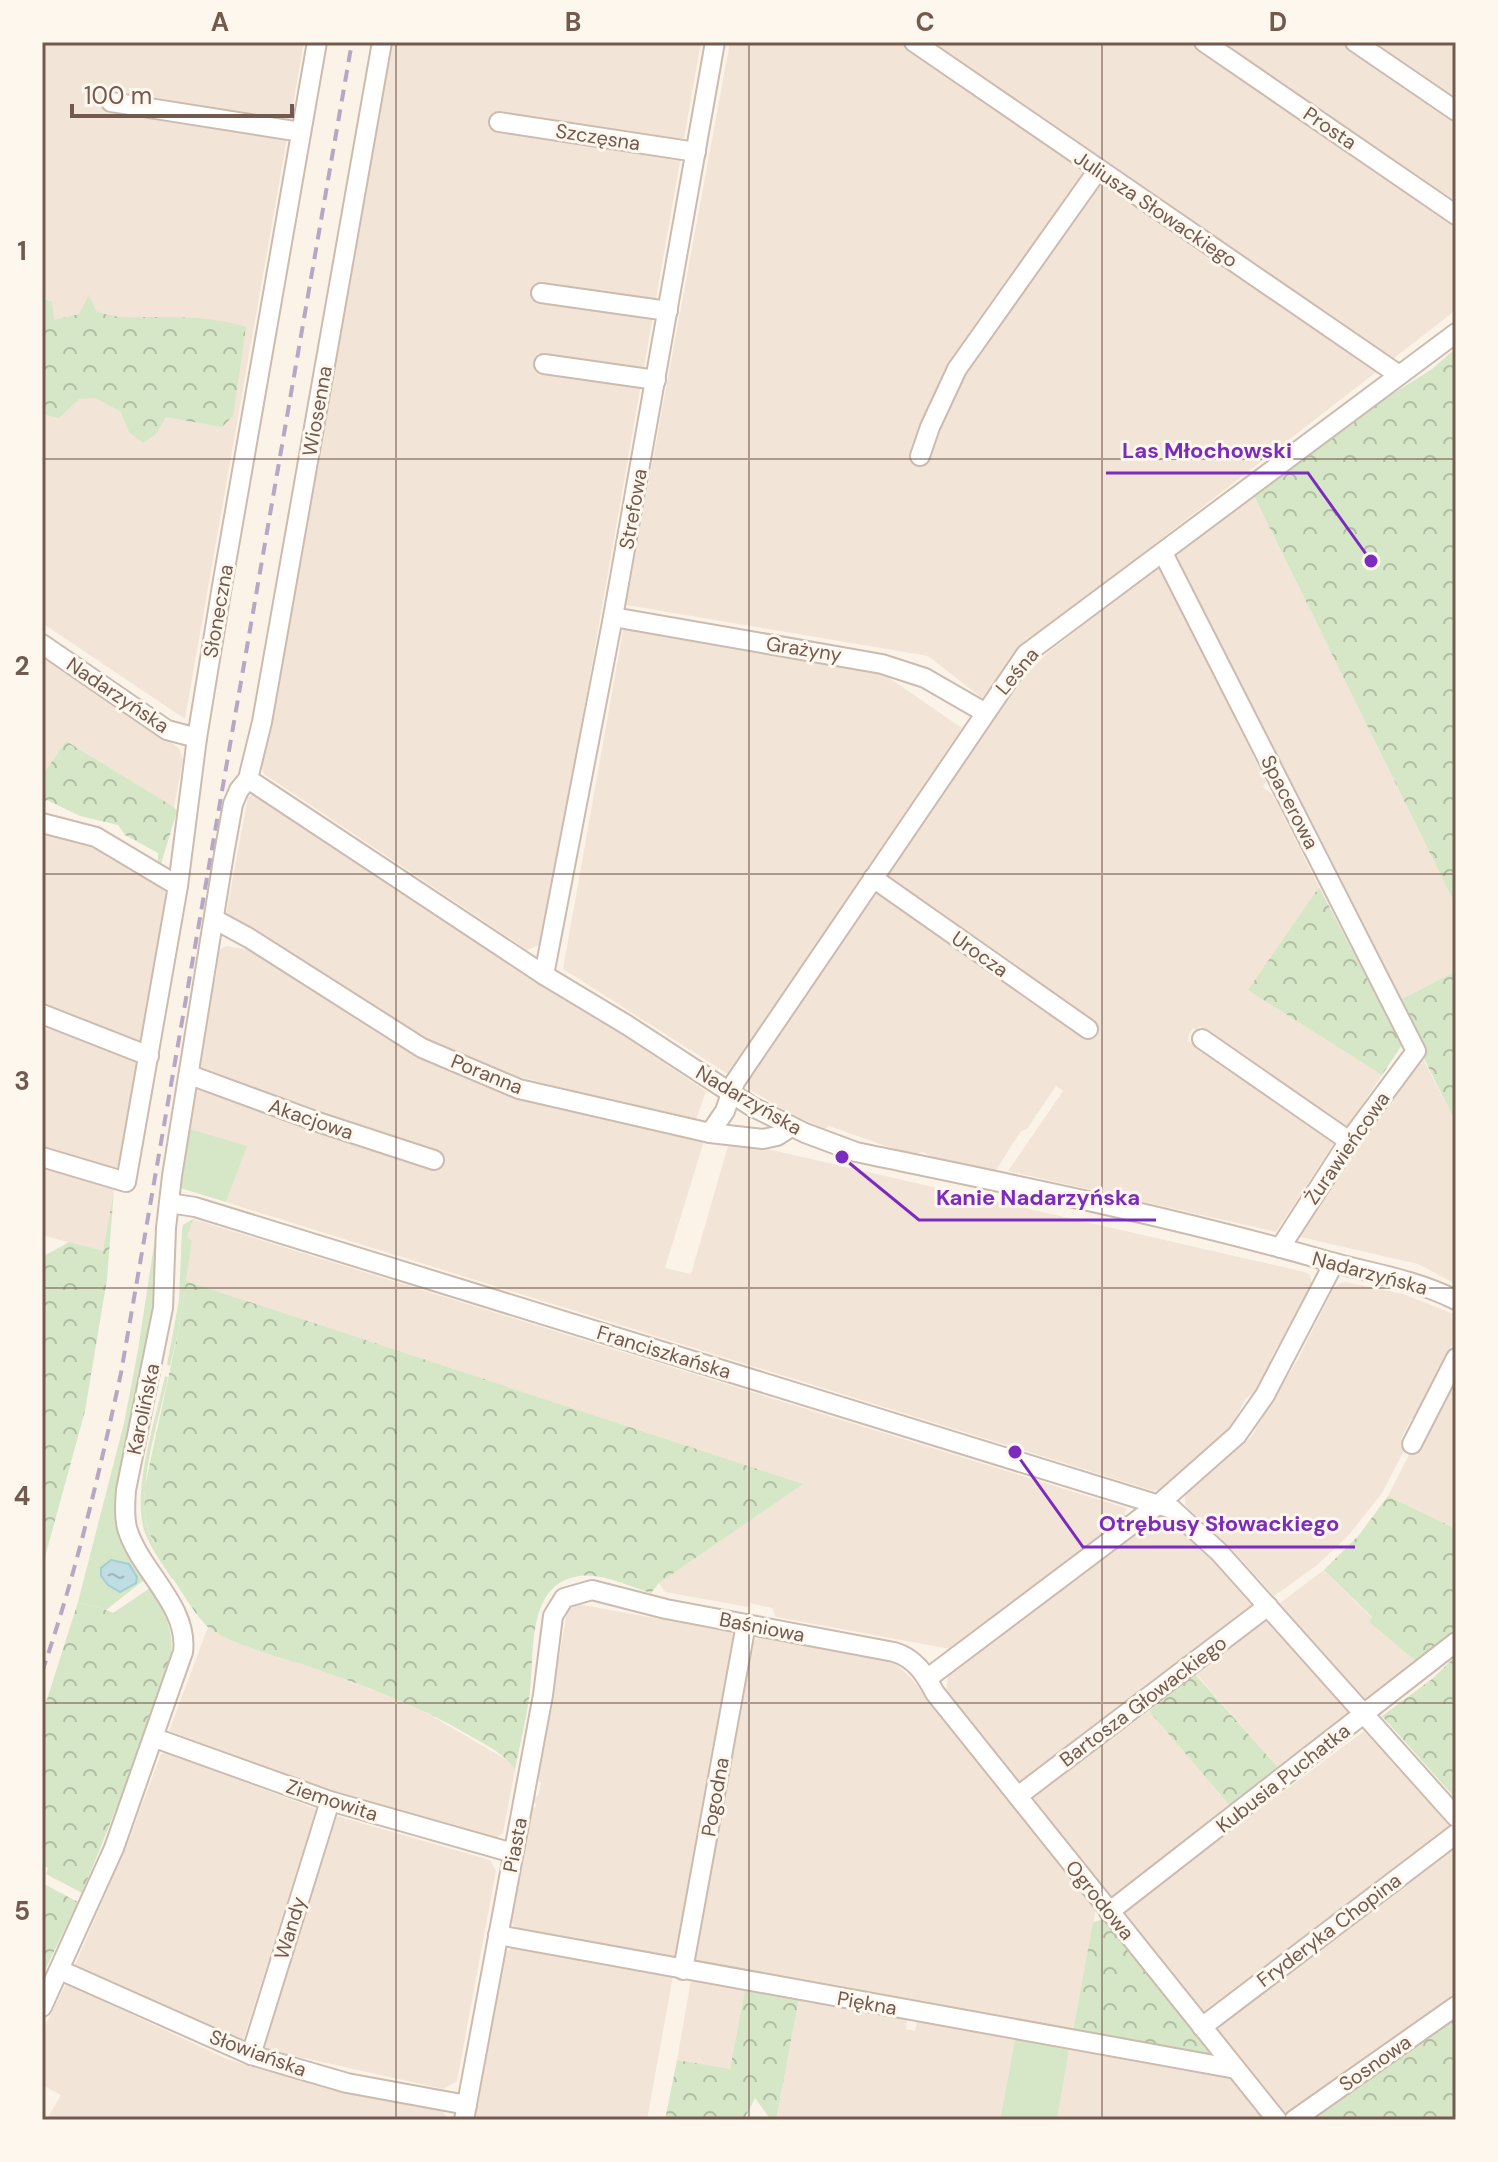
<svg xmlns="http://www.w3.org/2000/svg" width="1498" height="2162" viewBox="0 0 1498 2162" font-family="'DM Sans',sans-serif">
  <defs>
    <pattern id="forest-crowns" width="20" height="18" patternUnits="userSpaceOnUse" patternTransform="scale(2)"><rect width="20" height="18" fill="#d5e7c7"/><path d="M2 6a3 3 0 1 1 6 0M12 15a3 3 0 1 1 6 0" fill="none" stroke="#b1bea4"/></pattern>
    <pattern id="water-ripples" width="26" height="14" patternUnits="userSpaceOnUse" patternTransform="scale(2)"><rect width="26" height="14" fill="#bedee3"/><path d="M2 4q2-2 4 0t4 0M15 11q2-2 4 0t4 0" fill="none" stroke="#9fb7ba"/></pattern>
  </defs>
  <rect width="100%" height="100%" fill="#fbf3e8"/>
  <g fill="#f2e5d7">
    <path d="M 42,42 L 304,42 L 185,719 L 42,623 Z"/>
    <path d="M 388,42 L 701,42 L 543,944 L 527,950 L 264,774 L 261,764 Z"/>
    <path d="M 730,42 L 1456,42 L 1456,310 L 1022,647 L 982,698 L 928,656 L 626,605 Z"/>
    <path d="M 1253,494 L 1456,906 L 1456,971 L 1396,1002 L 1173,555 Z"/>
    <path d="M 1162,567 L 1193,627 L 1191,629 L 1266,782 L 1263,787 L 1273,795 L 1319,887 L 1249,990 L 1382,1075 L 1345,1130 L 1221,1049 L 1200,1026 L 1196,1030 L 1193,1028 L 1189,1034 L 1188,1041 L 1207,1054 L 1213,1054 L 1338,1137 L 1276,1232 L 1008,1171 L 1063,1091 L 1056,1086 L 1027,1129 L 1021,1131 L 994,1173 L 946,1162 L 922,1152 L 918,1154 L 891,1148 L 829,1126 L 825,1129 L 787,1112 L 749,1089 L 747,1075 L 879,890 L 1090,1039 L 1095,1038 L 1099,1030 L 1096,1030 L 881,878 L 991,716 L 1024,677 L 1046,654 L 1157,568 Z"/>
    <path d="M 623,630 L 853,662 L 882,673 L 962,728 L 728,1074 L 563,969 Z"/>
    <path d="M 42,656 L 179,748 L 183,760 L 174,807 L 66,741 L 42,776 Z"/>
    <path d="M 256,791 L 706,1091 L 695,1123 L 509,1074 L 438,1046 L 375,1009 L 226,914 L 248,797 Z"/>
    <path d="M 42,827 L 99,844 L 161,885 L 167,896 L 141,1045 L 42,1011 Z"/>
    <path d="M 226,946 L 255,951 L 309,987 L 311,984 L 520,1094 L 582,1113 L 704,1141 L 665,1268 L 691,1274 L 728,1146 L 732,1141 L 1305,1272 L 1310,1275 L 1313,1288 L 1273,1354 L 1258,1391 L 1246,1398 L 1228,1433 L 1167,1488 L 1154,1491 L 244,1208 L 226,1202 L 246,1146 L 187,1128 L 212,981 L 216,978 L 218,951 Z"/>
    <path d="M 42,1026 L 137,1061 L 118,1167 L 110,1173 L 42,1151 Z"/>
    <path d="M 1422,1057 L 1456,1123 L 1456,1284 L 1418,1264 L 1296,1236 L 1353,1149 Z"/>
    <path d="M 42,1167 L 114,1190 L 103,1252 L 42,1235 Z"/>
    <path d="M 193,1219 L 1126,1508 L 1124,1521 L 950,1649 L 776,1617 L 772,1608 L 750,1603 L 748,1607 L 665,1592 L 659,1583 L 802,1484 L 186,1281 L 192,1241 L 187,1238 L 189,1223 Z"/>
    <path d="M 1345,1282 L 1403,1294 L 1456,1315 L 1456,1337 L 1416,1418 L 1411,1419 L 1401,1439 L 1408,1443 L 1382,1493 L 1348,1536 L 1316,1566 L 1274,1596 L 1229,1546 L 1185,1505 L 1185,1496 L 1251,1437 L 1298,1359 L 1332,1291 L 1338,1284 Z"/>
    <path d="M 1453,1382 L 1456,1384 L 1456,1529 L 1388,1496 L 1414,1445 L 1422,1449 Z"/>
    <path d="M 1155,1518 L 1164,1519 L 1195,1541 L 1257,1612 L 1018,1784 L 946,1693 L 948,1675 Z"/>
    <path d="M 1324,1570 L 1372,1618 L 1369,1622 L 1419,1664 L 1369,1703 L 1280,1603 Z"/>
    <path d="M 578,1604 L 730,1632 L 735,1639 L 676,1959 L 517,1930 L 510,1921 L 532,1808 L 536,1807 L 536,1804 L 533,1803 L 534,1797 L 538,1796 L 541,1783 L 537,1779 L 567,1613 L 572,1606 Z"/>
    <path d="M 1261,1616 L 1352,1717 L 1281,1771 L 1191,1668 Z"/>
    <path d="M 208,1627 L 249,1647 L 334,1675 L 415,1706 L 510,1762 L 515,1770 L 503,1833 L 494,1839 L 351,1799 L 169,1731 Z"/>
    <path d="M 759,1637 L 884,1660 L 897,1665 L 910,1677 L 1096,1908 L 1073,2031 L 693,1962 L 752,1643 Z"/>
    <path d="M 1149,1711 L 1232,1808 L 1111,1899 L 1030,1798 Z"/>
    <path d="M 1364,1731 L 1451,1828 L 1204,2014 L 1123,1912 Z"/>
    <path d="M 166,1753 L 316,1809 L 244,2038 L 241,2041 L 75,1965 L 128,1842 L 161,1754 Z"/>
    <path d="M 337,1816 L 490,1860 L 496,1871 L 457,2081 L 443,2089 L 264,2049 Z"/>
    <path d="M 1456,1846 L 1456,1996 L 1287,2116 L 1215,2028 Z"/>
    <path d="M 513,1947 L 673,1976 L 647,2120 L 473,2120 L 504,1954 Z"/>
    <path d="M 691,1980 L 745,1990 L 730,2070 L 677,2060 Z"/>
    <path d="M 66,1984 L 227,2059 L 266,2071 L 442,2110 L 448,2120 L 46,2120 L 61,2095 L 42,2085 L 42,2032 Z"/>
    <path d="M 799,1999 L 907,2019 L 906,2029 L 915,2031 L 917,2021 L 1015,2039 L 1000,2120 L 776,2120 Z"/>
    <path d="M 1069,2050 L 1233,2079 L 1267,2120 L 1057,2120 Z"/>
  </g>
  <g fill="#d5e7c7">
    <path d="M 187,1128 L 247,1146 L 226,1202 L 177,1187 Z"/>
    <path d="M 159,1212 L 157,1301 L 116,1506 L 119,1536 L 144,1580 L 106,1610 L 78,1602 L 124,1423 L 138,1350 Z"/>
    <path d="M 193,1219 L 187,1237 L 192,1241 L 179,1328 L 170,1366 L 167,1365 L 179,1300 L 182,1231 L 183,1225 Z"/>
    <path d="M 165,1376 L 168,1377 C 159,1420 136,1487 148,1529 C 153,1546 165,1562 175,1577 L 172,1579 C 162,1563 150,1548 144,1530 C 132,1489 156,1418 165,1376 Z"/>
    <path d="M 150,1588 C 170,1621 177,1638 167,1676 L 165,1675 L 170,1656 L 113,1613 Z"/>
    <path d="M 1015,2039 L 1069,2050 L 1057,2120 L 1000,2120 Z"/>
  </g>
  <g fill="url(#forest-crowns)">
    <path d="M 89,295 L 96,311 C 117,319 130,317 152,317 C 184,317 215,317 246,327 L 233,416 L 222,427 L 166,417 L 156,434 L 143,443 L 129,432 L 120,411 L 95,398 L 79,399 L 59,418 L 42,414 L 42,298 L 52,302 L 54,320 L 79,314 Z"/>
    <path d="M 1456,348 L 1456,906 L 1253,494 L 1324,437 L 1432,369 Z"/>
    <path d="M 66,741 L 174,807 L 177,811 L 161,864 L 158,861 L 158,853 L 125,835 L 118,825 L 80,816 L 47,800 L 42,803 L 42,776 Z"/>
    <path d="M 1319,887 L 1402,1045 L 1382,1075 L 1248,990 Z"/>
    <path d="M 1456,971 L 1456,1123 L 1396,1002 Z"/>
    <path d="M 114,1190 L 107,1279 L 85,1411 L 42,1568 L 42,1514 L 44,1512 L 42,1509 L 42,1257 L 69,1242 L 103,1251 Z"/>
    <path d="M 186,1281 L 803,1484 L 659,1583 L 651,1593 C 628,1586 602,1573 579,1576 C 526,1584 535,1652 530,1691 C 527,1717 520,1744 515,1770 C 505,1753 483,1744 467,1734 C 416,1704 360,1684 304,1665 C 280,1657 227,1643 208,1627 C 193,1614 153,1548 148,1528 C 144,1514 144,1501 145,1486 L 179,1328 Z"/>
    <path d="M 1388,1496 L 1456,1529 L 1456,1627 L 1419,1664 L 1369,1622 L 1372,1617 L 1324,1570 L 1359,1535 Z"/>
    <path d="M 78,1602 L 106,1610 L 168,1634 L 170,1656 L 165,1676 L 138,1761 L 134,1764 L 82,1893 L 46,1874 L 48,1868 L 42,1866 L 42,1715 Z"/>
    <path d="M 1456,1656 L 1456,1799 L 1382,1716 L 1432,1679 Z"/>
    <path d="M 1195,1674 L 1281,1771 L 1232,1808 L 1149,1711 L 1158,1704 L 1156,1702 Z"/>
    <path d="M 42,1883 L 78,1902 L 42,1976 Z"/>
    <path d="M 1105,1919 L 1213,2053 L 1211,2056 L 1073,2031 L 1093,1922 Z"/>
    <path d="M 745,1990 L 799,1999 L 776,2120 L 771,2120 L 755,2098 L 744,2120 L 665,2120 L 677,2060 L 730,2069 Z"/>
    <path d="M 1456,2013 L 1456,2120 L 1303,2120 Z"/>
  </g>
  <path fill="url(#water-ripples)" stroke="#a5cdd4" stroke-width="2" d="M 111,1560 L 129,1564 L 137,1577 L 136,1583 L 120,1592 L 108,1585 L 101,1576 L 101,1568 Z"/>
  <g fill="none" stroke-linecap="round" stroke-linejoin="round">
    <defs>
      <g id="street">
        <path d="M 914,42 L 1399,375"/>
        <path d="M 1204,42 L 1456,215"/>
        <path d="M 1355,42 L 1456,111"/>
        <path d="M 111,102 L 301,132"/>
        <path d="M 499,122 L 696,152"/>
        <path d="M 541,293 L 668,311"/>
        <path d="M 544,364 L 656,380"/>
        <path d="M 920,456 L 930,427 L 957,369 L 1098,170"/>
        <path d="M 1163,553 L 1416,1051 L 1349,1141 L 1280,1248"/>
        <path d="M 613,617 L 882,664 L 925,678 L 984,712"/>
        <path d="M 42,644 L 167,730 L 197,738"/>
        <path d="M 248,779 L 544,975 L 627,1025 L 751,1106 L 805,1133 L 856,1152 C 1010,1184 1166,1215 1317,1258 C 1367,1273 1409,1277 1456,1300"/>
        <path d="M 42,823 L 96,837 L 178,886"/>
        <path d="M 873,878 L 1088,1029"/>
        <path d="M 214,919 L 249,938 L 422,1048 L 519,1089 L 710,1133 L 763,1139 L 777,1136 L 791,1127"/>
        <path d="M 544,975 L 613,617 L 715,42"/>
        <path d="M 42,1014 L 149,1056"/>
        <path d="M 1202,1039 L 1349,1141"/>
        <path d="M 190,1075 L 318,1122 L 434,1160"/>
        <path d="M 710,1133 L 725,1111 L 735,1082 L 1026,654 L 1456,333"/>
        <path d="M 42,1157 L 126,1182 L 178,886 L 197,738 L 222,586 L 317,42"/>
        <path d="M 169,1203 L 195,1207 L 1172,1509 L 1219,1552 L 1456,1817"/>
        <path d="M 1412,1444 L 1456,1358"/>
        <path d="M 928,1678 L 1159,1504 L 1237,1435 L 1265,1395 L 1334,1263"/>
        <path d="M 155,1738 L 330,1801 L 513,1853"/>
        <path d="M 1018,1796 L 1268,1606"/>
        <path d="M 1109,1912 L 1456,1642"/>
        <path d="M 498,1935 L 1236,2069"/>
        <path d="M 60,1970 L 251,2055 L 347,2083 L 467,2105"/>
        <path d="M 683,1970 L 746,1624"/>
        <path d="M 42,2007 L 114,1848 L 183,1652 C 189,1606 139,1570 127,1528 C 124,1515 125,1503 126,1490 L 163,1308 L 166,1228 L 172,1176 L 224,854 L 233,804 L 239,790 L 248,779 L 262,722 L 382,42"/>
        <path d="M 1202,2027 L 1456,1834"/>
        <path d="M 251,2055 L 330,1801"/>
        <path d="M 464,2120 L 543,1695 L 553,1616 L 564,1598 L 592,1590 L 666,1609 L 894,1652 C 915,1658 925,1674 935,1693 L 1277,2120"/>
        <path d="M 1294,2120 L 1456,2006"/>
      </g>
    </defs>
    <use href="#street" stroke="#ccbbaf" stroke-width="22"/>
    <use href="#street" stroke="#fff" stroke-width="18"/>
    <path stroke="#b6a7c4" stroke-width="4" stroke-dasharray="12 8" stroke-linecap="butt" d="M 42,1672 C 76,1574 99,1474 121,1373 L 352,42"/>
  </g>
  <path fill="none" stroke="#735a4e" stroke-width="2" stroke-opacity="0.55" d="M 396,42 L 396,2120M 749,42 L 749,2120M 1102,42 L 1102,2120M 42,459 L 1456,459M 42,874 L 1456,874M 42,1288 L 1456,1288M 42,1703 L 1456,1703"/>
  <g text-anchor="middle" dominant-baseline="central" stroke-width="6" stroke-linejoin="round" paint-order="stroke">
    <g font-size="20" fill="#735a4e" stroke="#fef7ee">
      <text transform="translate(1330 128) rotate(34)">Prosta</text>
      <text transform="translate(598 137) rotate(9)">Szczęsna</text>
      <text transform="translate(1156 209) rotate(34)">Juliusza Słowackiego</text>
      <text transform="translate(317 411) rotate(-80)">Wiosenna</text>
      <text transform="translate(633 509) rotate(-80)">Strefowa</text>
      <text transform="translate(218 611) rotate(-80)">Słoneczna</text>
      <text transform="translate(804 649) rotate(9)">Grażyny</text>
      <text transform="translate(1017 671) rotate(-50)">Leśna</text>
      <text transform="translate(118 695) rotate(34)">Nadarzyńska</text>
      <text transform="translate(1290 802) rotate(63)">Spacerowa</text>
      <text transform="translate(980 954) rotate(35)">Urocza</text>
      <text transform="translate(487 1074) rotate(22)">Poranna</text>
      <text transform="translate(749 1100) rotate(30)">Nadarzyńska</text>
      <text transform="translate(311 1119) rotate(19)">Akacjowa</text>
      <text transform="translate(1347 1148) rotate(-55)">Żurawieńcowa</text>
      <text transform="translate(1370 1273) rotate(15)">Nadarzyńska</text>
      <text transform="translate(664 1352) rotate(17)">Franciszkańska</text>
      <text transform="translate(143 1409) rotate(-78)">Karolińska</text>
      <text transform="translate(762 1627) rotate(11)">Baśniowa</text>
      <text transform="translate(1143 1701) rotate(-37)">Bartosza Głowackiego</text>
      <text transform="translate(1283 1778) rotate(-38)">Kubusia Puchatka</text>
      <text transform="translate(715 1797) rotate(-80)">Pogodna</text>
      <text transform="translate(332 1800) rotate(18)">Ziemowita</text>
      <text transform="translate(515 1845) rotate(-79)">Piasta</text>
      <text transform="translate(1100 1900) rotate(51)">Ogrodowa</text>
      <text transform="translate(290 1928) rotate(-73)">Wandy</text>
      <text transform="translate(1329 1930) rotate(-37)">Fryderyka Chopina</text>
      <text transform="translate(867 2003) rotate(10)">Piękna</text>
      <text transform="translate(258 2053) rotate(20)">Słowiańska</text>
      <text transform="translate(1375 2063) rotate(-35)">Sosnowa</text>
    </g>
  </g>
  <path fill="none" stroke="#7b2cbf" stroke-width="3" d="M1371 561L1308 473H1106M842 1157L919 1220H1156M1015 1452L1083 1547H1355"/>
  <g fill="#7b2cbf" stroke="#fef7ee" stroke-width="3">
    <circle cx="1371" cy="561" r="8"/>
    <circle cx="842" cy="1157" r="8"/>
    <circle cx="1015" cy="1452" r="8"/>
  </g>
  <g font-size="22" text-anchor="middle" font-weight="bold" fill="#7b2cbf" stroke="#fef7ee" stroke-width="6" stroke-linejoin="round" paint-order="stroke">
    <text x="1207" y="458">Las Młochowski</text>
    <text x="1038" y="1205">Kanie Nadarzyńska</text>
    <text x="1219" y="1531">Otrębusy Słowackiego</text>
  </g>
  <rect width="1498" height="2162" fill="none" stroke="#fef7ee" stroke-width="88"/>
  <path d="M72 104v12h220v-12" fill="none" stroke="#735a4e" stroke-width="4"/>
  <text x="84" y="104" font-size="24" fill="#735a4e" stroke="#fef7ee" stroke-width="6" paint-order="stroke">100 m</text>
  <rect x="44" y="44" width="1410" height="2074" fill="none" stroke="#735a4e" stroke-width="3"/>
  <g font-size="26" text-anchor="middle" font-weight="bold" fill="#735a4e">
    <text x="220" y="31">A</text>
    <text x="573" y="31">B</text>
    <text x="925" y="31">C</text>
    <text x="1278" y="31">D</text>
    <text x="22" y="260">1</text>
    <text x="22" y="675">2</text>
    <text x="22" y="1090">3</text>
    <text x="22" y="1505">4</text>
    <text x="22" y="1920">5</text>
  </g>
</svg>
